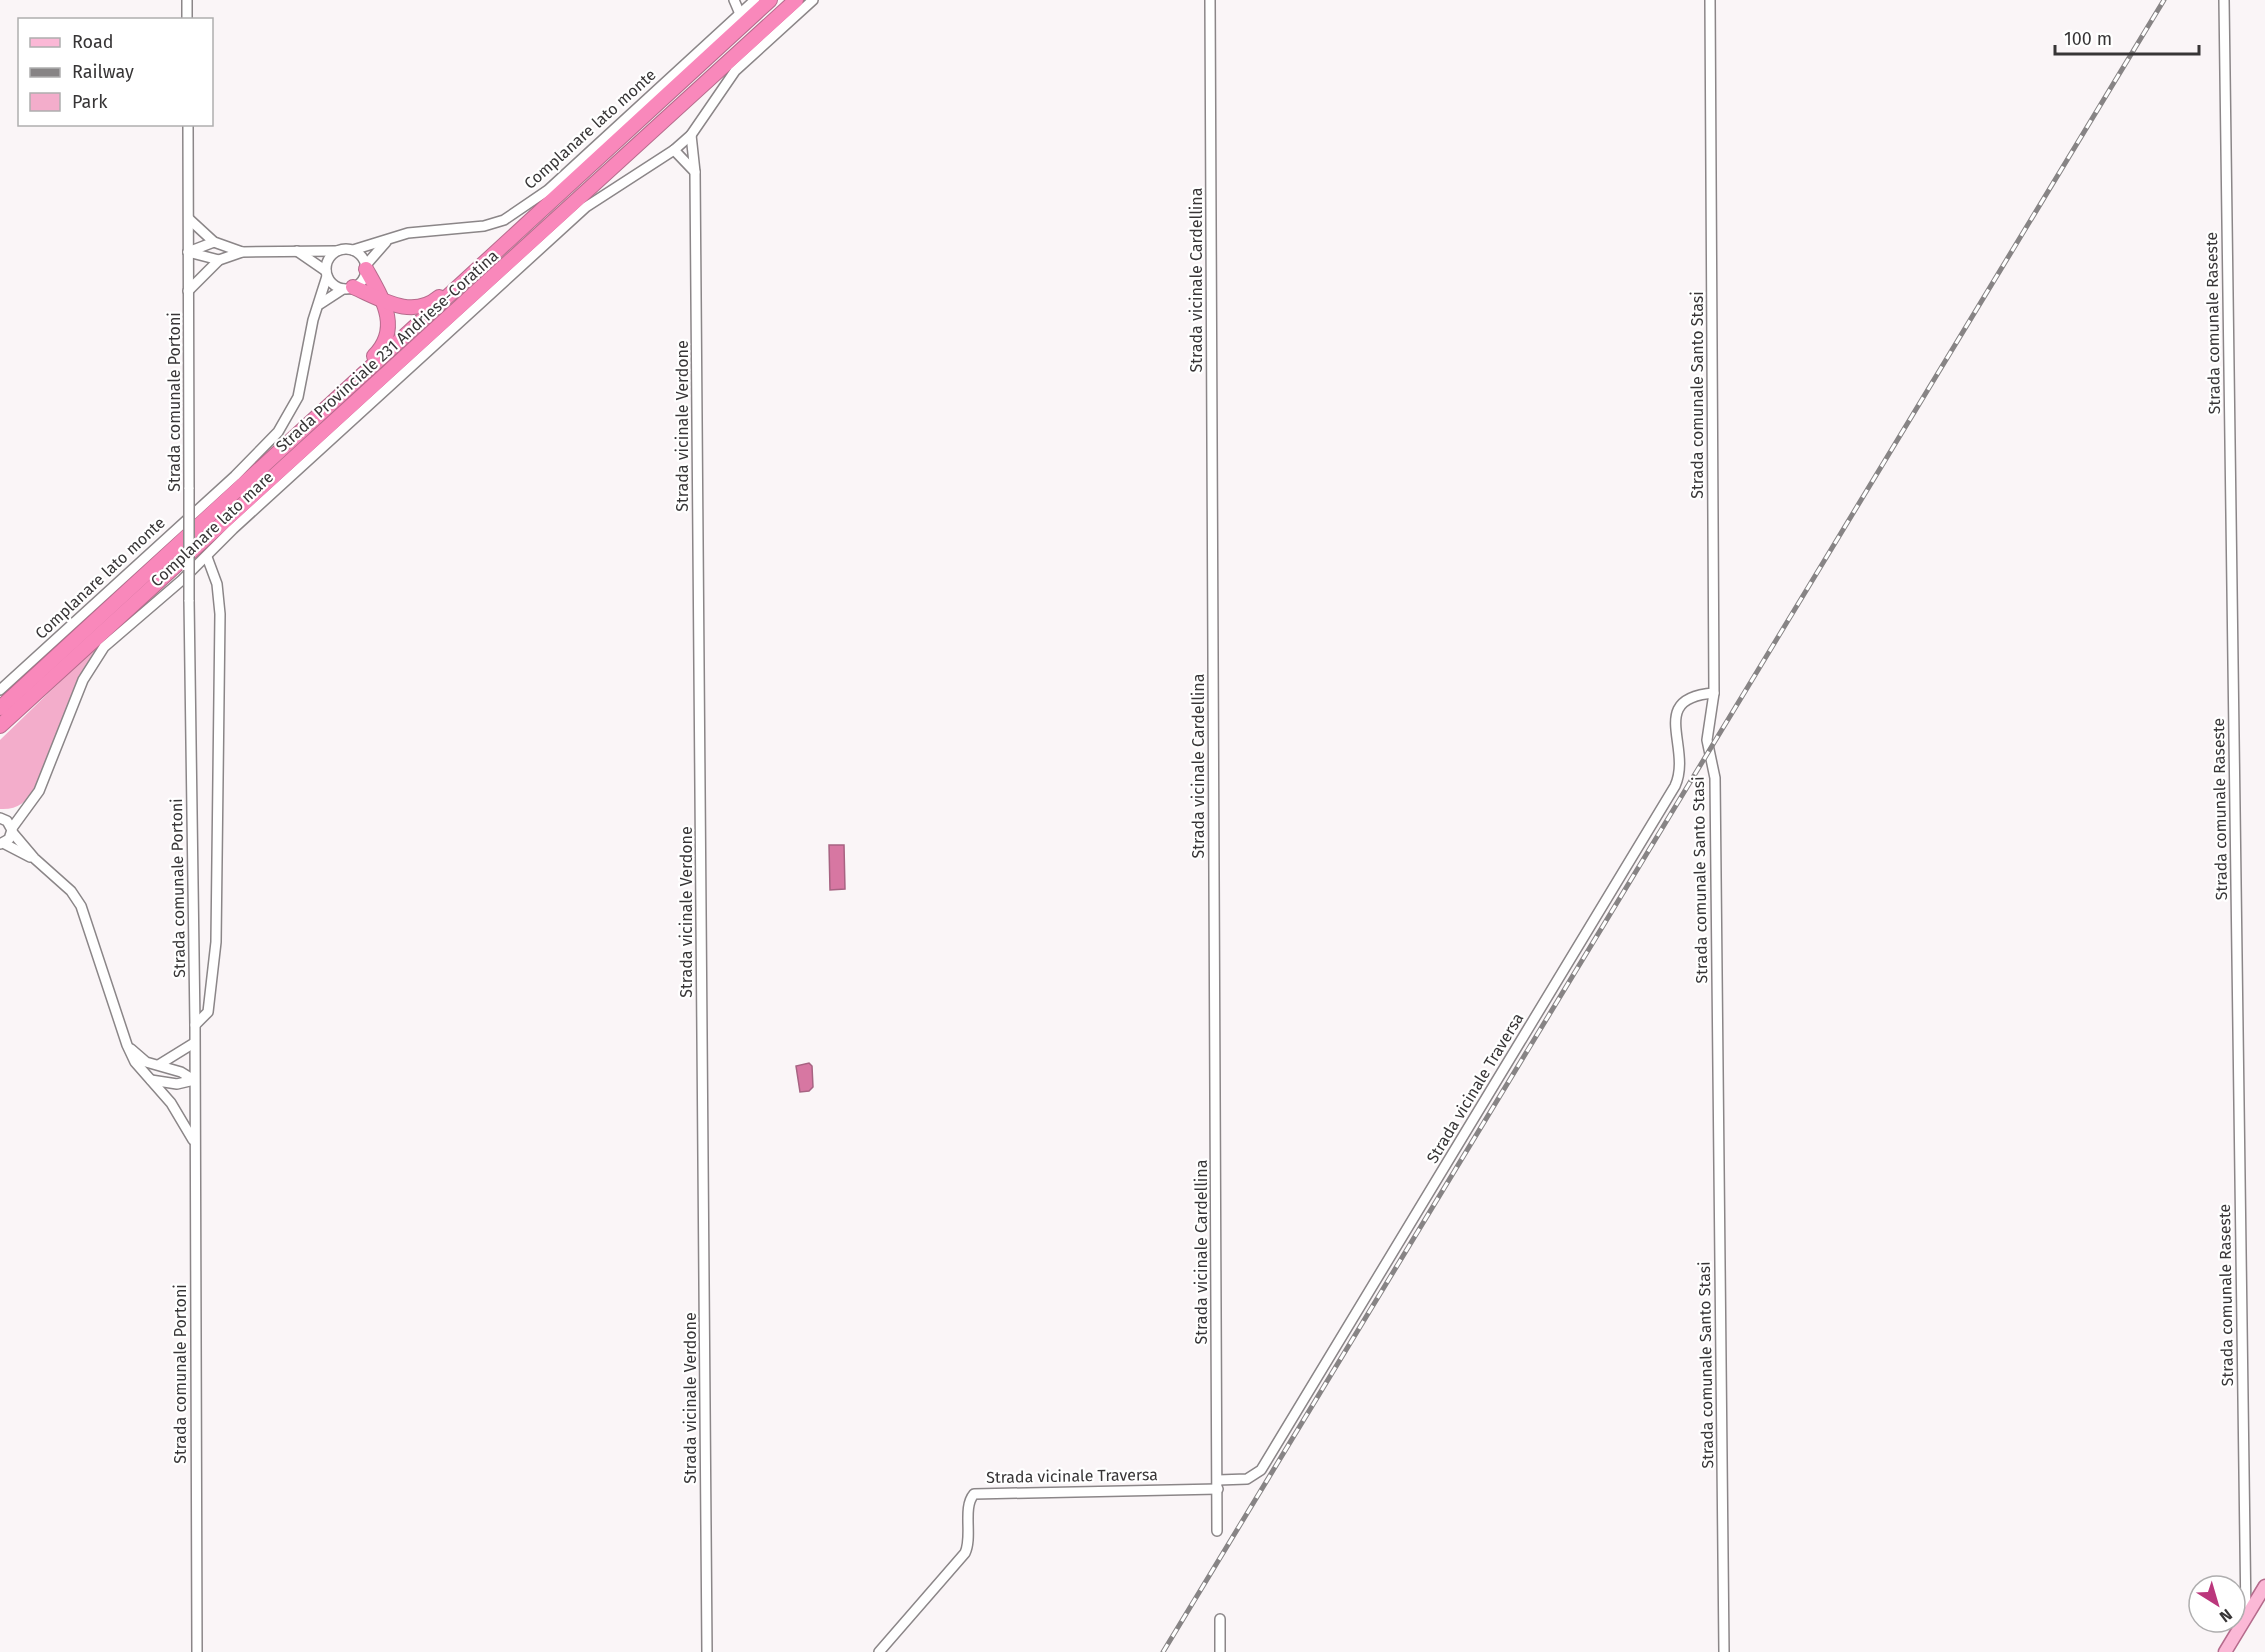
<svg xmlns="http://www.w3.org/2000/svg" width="2265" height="1652" viewBox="0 0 2265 1652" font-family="'Fira Sans',sans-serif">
  <rect width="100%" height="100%" fill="#faf5f7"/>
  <path fill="#f3adcb" d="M 99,644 L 78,680 L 36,789 C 25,802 18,810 0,809 L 0,740 Z"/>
  <g fill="#d777a2" stroke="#a76382" stroke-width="1.5">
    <path d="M 829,845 L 844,845 L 845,889 L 830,890 Z"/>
    <path d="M 809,1063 L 812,1066 L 813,1087 L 809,1091 L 800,1092 L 796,1066 Z"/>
  </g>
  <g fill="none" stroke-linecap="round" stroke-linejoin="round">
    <defs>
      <g id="minor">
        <path d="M 187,0 L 187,20"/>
        <path d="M 734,0 L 740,14"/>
        <path d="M 1210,0 L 1217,1531"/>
        <path d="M 1710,0 L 1714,693 L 1707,740 L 1715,778 L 1724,1652"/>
        <path d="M 2224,0 L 2246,1618"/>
        <path d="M 188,124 L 189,489"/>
        <path d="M 691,135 L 695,172 L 707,1652"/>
        <path d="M 674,150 L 695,172"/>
        <path d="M 189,219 L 214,242 L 242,252"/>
        <circle cx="346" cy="269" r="20"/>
        <path d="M 353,250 L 408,233 L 484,226 L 504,220 L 548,190 L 755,0"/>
        <path d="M 297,251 L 326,271"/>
        <path d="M 188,252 L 219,260"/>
        <path d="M 188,252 L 214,242"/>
        <path d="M 365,266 L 386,242"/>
        <path d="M 188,291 L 219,260 L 242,252 L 336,251"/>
        <path d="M 320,304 L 343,289"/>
        <path d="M 189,600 L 195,1025 L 197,1652"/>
        <path d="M 0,690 L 235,476 L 278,432 L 298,397 L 313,320 L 327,276"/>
        <path d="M 0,818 L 7,821 L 12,830 L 9,839 L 0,844"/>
        <path d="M 12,828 L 39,791 L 83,680 L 104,647 L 182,580 L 233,529 L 586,207 L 674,150 L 691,135 L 735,71 L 813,0"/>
        <path d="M 12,832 L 34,858 L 71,891 L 81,906 L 127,1045 L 135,1062 L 171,1103 L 193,1140"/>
        <path d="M 3,843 L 30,857"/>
        <path d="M 195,1025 L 208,1012 L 216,942 L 220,614 L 217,584 L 207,557"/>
        <path d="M 131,1049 L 146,1062 L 181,1072 L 194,1080"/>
        <path d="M 160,1064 L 194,1043"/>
        <path d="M 151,1080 L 177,1084 L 194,1080"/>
        <path d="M 1218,1480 L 1247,1479 L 1261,1470 L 1675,786 C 1693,747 1646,698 1714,693"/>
        <path d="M 1220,1619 L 1220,1652"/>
        <path d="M 879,1652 L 965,1553 C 973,1536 962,1508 974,1494 L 1218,1489"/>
      </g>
      <path id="major" d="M 2225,1652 L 2265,1586"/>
      <g id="highway">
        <path d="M 366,269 C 382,298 402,328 374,356"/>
        <path d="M 353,287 C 381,299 412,320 439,297"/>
        <path d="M 0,708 L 770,0"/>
        <path d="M 0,726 L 796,0"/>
      </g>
    </defs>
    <use href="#minor" stroke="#8b8688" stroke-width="12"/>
    <use href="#major" stroke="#b56b8c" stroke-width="15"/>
    <use href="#highway" stroke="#b56b8c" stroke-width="16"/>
    <use href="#minor" stroke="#fff" stroke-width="9"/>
    <use href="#major" stroke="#fbb8d6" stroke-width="12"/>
    <use href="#highway" stroke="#f988bb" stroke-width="14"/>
    <defs>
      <path id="rail" d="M 1163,1652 L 2164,0"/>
    </defs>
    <use href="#rail" stroke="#878485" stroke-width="5"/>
    <use href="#rail" stroke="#fff" stroke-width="3" stroke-dasharray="9" stroke-linecap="butt"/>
    <defs>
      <path id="minor-bridge" d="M 189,600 L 189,489"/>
    </defs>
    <use href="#minor-bridge" stroke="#8b8688" stroke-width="12" stroke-linecap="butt"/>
    <use href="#minor-bridge" stroke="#fff" stroke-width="9"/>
  </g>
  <g text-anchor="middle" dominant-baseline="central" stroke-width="4.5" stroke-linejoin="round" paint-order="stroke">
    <g font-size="16" fill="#373536" stroke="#fff">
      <text transform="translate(590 129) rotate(-42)">Complanare lato monte</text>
      <text transform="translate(1196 280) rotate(-90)">Strada vicinale Cardellina</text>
      <text transform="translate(2213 323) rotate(-91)">Strada comunale Raseste</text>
      <text transform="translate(387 351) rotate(-42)">Strada Provinciale 231 Andriese-Coratina</text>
      <text transform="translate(1697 395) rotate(-90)">Strada comunale Santo Stasi</text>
      <text transform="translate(174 402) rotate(-90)">Strada comunale Portoni</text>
      <text transform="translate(682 426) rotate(-90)">Strada vicinale Verdone</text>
      <text transform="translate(212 529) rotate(-43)">Complanare lato mare</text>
      <text transform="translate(100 578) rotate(-43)">Complanare lato monte</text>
      <text transform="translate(1198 766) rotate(-90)">Strada vicinale Cardellina</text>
      <text transform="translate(2220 809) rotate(-91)">Strada comunale Raseste</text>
      <text transform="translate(1700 880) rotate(-91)">Strada comunale Santo Stasi</text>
      <text transform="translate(178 888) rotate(-91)">Strada comunale Portoni</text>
      <text transform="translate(686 912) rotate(-90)">Strada vicinale Verdone</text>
      <text transform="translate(1475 1088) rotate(-59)">Strada vicinale Traversa</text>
      <text transform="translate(1201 1252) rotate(-90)">Strada vicinale Cardellina</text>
      <text transform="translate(2226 1295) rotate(-91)">Strada comunale Raseste</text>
      <text transform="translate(1706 1365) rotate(-91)">Strada comunale Santo Stasi</text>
      <text transform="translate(180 1374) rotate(-90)">Strada comunale Portoni</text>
      <text transform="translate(690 1398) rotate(-90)">Strada vicinale Verdone</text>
      <text transform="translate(1072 1476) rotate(-1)">Strada vicinale Traversa</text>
    </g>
  </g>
  <rect x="18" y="18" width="195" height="108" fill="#ffffff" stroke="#afaeaf" stroke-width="1.5"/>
  <rect x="30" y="38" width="30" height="9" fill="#fbb8d6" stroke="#afaeaf" stroke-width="1.5"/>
  <text x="72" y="48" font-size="18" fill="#373536">Road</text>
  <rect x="30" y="68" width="30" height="9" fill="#878485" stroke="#afaeaf" stroke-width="1.5"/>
  <text x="72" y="78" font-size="18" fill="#373536">Railway</text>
  <rect x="30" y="93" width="30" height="18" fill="#f3adcb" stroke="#afaeaf" stroke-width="1.5"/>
  <text x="72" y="108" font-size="18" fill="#373536">Park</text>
  <g transform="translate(2217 1604) rotate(143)"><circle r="28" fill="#ffffff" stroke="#afaeaf" stroke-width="1.5"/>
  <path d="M0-4.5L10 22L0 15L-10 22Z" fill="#bb377c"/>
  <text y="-9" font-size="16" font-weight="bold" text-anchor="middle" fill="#373536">N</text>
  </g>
  <path d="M2055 45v9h144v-9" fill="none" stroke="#373536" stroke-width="3"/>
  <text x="2064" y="45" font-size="18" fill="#373536" stroke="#ffffff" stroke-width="4.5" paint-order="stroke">100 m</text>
</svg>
